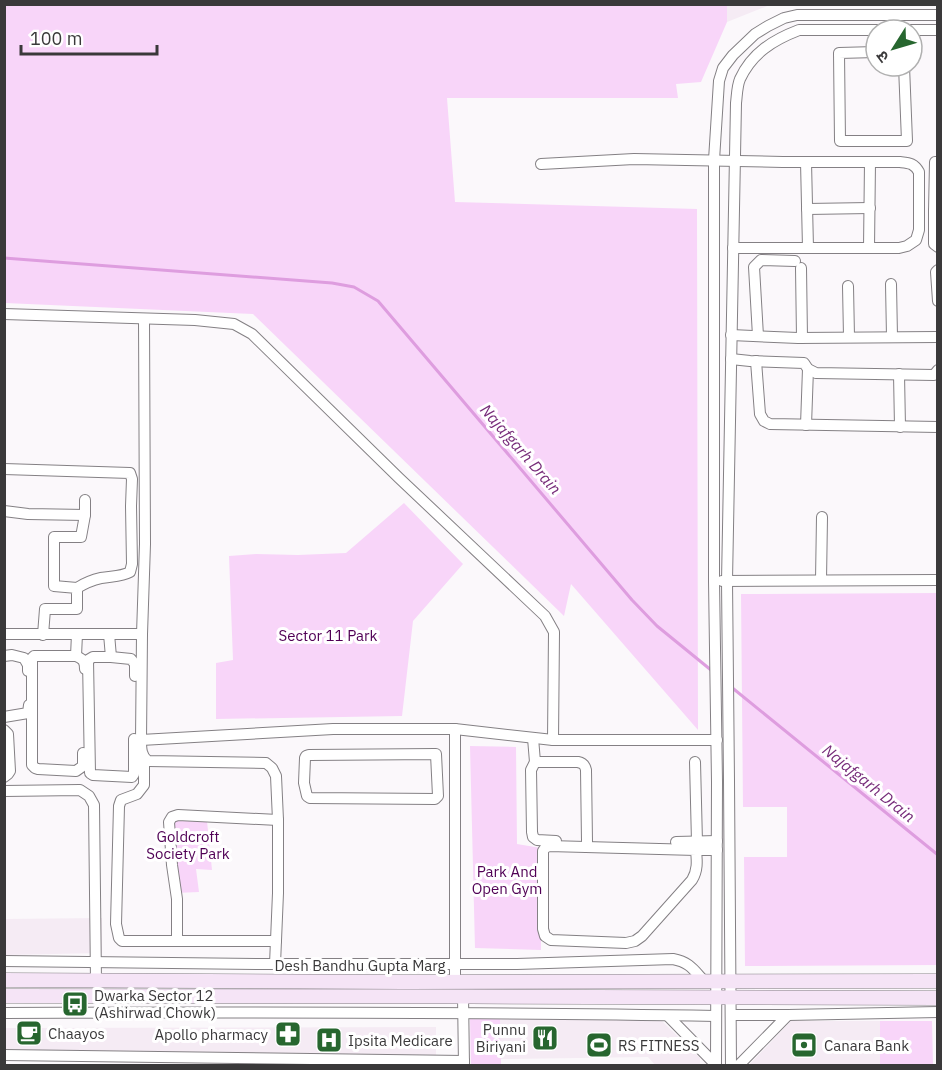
<svg xmlns="http://www.w3.org/2000/svg" width="942" height="1070" viewBox="0 0 942 1070" font-family="'IBM Plex Sans','Noto Sans Devanagari',sans-serif">
  <rect width="100%" height="100%" fill="#fbf8fb"/>
  <g fill="#f5ebf4">
    <path d="M 727,4 L 770,5 L 727,22 Z"/>
    <path d="M 102,918 L 102,953 L 5,955 L 4,919 Z"/>
    <path d="M 500,1018 L 661,1020 L 700,1058 L 700,1065 L 655,1065 L 648,1057 L 501,1059 Z"/>
    <path d="M 791,1021 L 880,1021 L 880,1065 L 749,1065 Z"/>
    <path d="M 436,1027 L 436,1056 L 5,1053 L 5,1028 Z"/>
  </g>
  <g fill="#f8d5f9">
    <path d="M 5,4 L 727,5 L 727,22 L 701,82 L 676,84 L 678,98 L 447,98 L 455,202 L 697,209 L 698,730 L 571,584 L 564,616 L 253,314 L 5,303 Z"/>
    <path d="M 404,503 L 463,564 L 413,621 L 402,716 L 216,719 L 216,663 L 233,660 L 229,556 L 256,554 L 298,555 L 346,553 Z"/>
    <path d="M 937,593 L 937,965 L 745,966 L 744,857 L 787,857 L 787,807 L 743,807 L 741,594 Z"/>
    <path d="M 470,746 L 516,747 L 517,844 L 541,848 L 541,950 L 475,948 Z"/>
    <path d="M 166,818 L 207,821 L 212,870 L 196,869 L 199,892 L 175,893 Z"/>
    <path d="M 500,1018 L 501,1065 L 471,1065 L 470,1019 Z"/>
    <path d="M 880,1021 L 932,1021 L 933,1065 L 880,1065 Z"/>
  </g>
  <g fill="none" stroke-linecap="round" stroke-linejoin="round">
    <g stroke="#de9ddf" stroke-width="3">
      <path d="M 4,258 L 332,283 L 354,287 L 378,301 L 632,600 L 657,626 L 711,670"/>
      <path d="M 730,686 L 938,855"/>
    </g>
    <defs>
      <g id="street">
        <path d="M 876,52 L 839,53 L 840,141 L 907,141 L 904,66"/>
        <path d="M 806,162 L 808,248"/>
        <path d="M 938,162 L 935,162 L 934,211 L 938,211"/>
        <path d="M 541,164 L 634,159 L 783,162 L 900,162 C 909,163 914,163 919,172 L 919,230 L 916,240 L 907,246 L 899,248 L 733,248"/>
        <path d="M 807,209 L 870,208"/>
        <path d="M 934,211 L 934,244 L 938,247"/>
        <path d="M 869,248 L 870,162"/>
        <path d="M 801,268 L 802,338"/>
        <path d="M 938,270 L 936,272 L 938,301"/>
        <path d="M 891,284 L 892,337"/>
        <path d="M 848,286 L 849,337"/>
        <path d="M 4,314 L 195,320 L 234,324 L 252,334 L 399,478 L 545,616 L 554,632 L 553,740"/>
        <path d="M 144,319 L 145,544 L 142,634 L 141,740 L 333,729 L 455,729 L 553,740 L 717,740"/>
        <path d="M 731,335 L 798,338 L 938,337"/>
        <path d="M 758,336 L 754,267 L 761,260 L 795,261"/>
        <path d="M 731,359 L 750,361 L 804,363 L 808,369 L 816,373 L 934,375 L 938,370"/>
        <path d="M 756,361 L 760,414 L 764,421 L 770,424 L 938,427"/>
        <path d="M 899,374 L 900,427"/>
        <path d="M 806,425 L 808,369"/>
        <path d="M 4,469 L 130,473 L 132,479 L 131,506 L 132,564 L 130,572 C 121,577 111,576 101,578 C 92,580 85,583 77,588"/>
        <path d="M 4,511 L 28,514 L 85,515"/>
        <path d="M 821,580 L 822,517"/>
        <path d="M 722,581 L 938,580"/>
        <path d="M 4,634 L 142,634"/>
        <path d="M 77,634 L 76,656 L 34,656 L 32,658 L 32,765 L 35,768 L 38,769 L 76,771 L 83,766 L 83,753"/>
        <path d="M 109,634 L 111,657 L 93,657 L 88,660 L 90,773 L 93,775 L 132,777 L 134,774 L 134,739"/>
        <path d="M 43,635 L 45,609 L 77,609 L 77,588 L 54,586 L 54,537 L 81,537 L 85,515 L 85,500"/>
        <path d="M 4,656 L 12,655 L 24,658 L 28,665 L 28,671"/>
        <path d="M 76,656 C 83,659 85,661 85,669"/>
        <path d="M 111,657 L 131,659 L 135,664 L 135,676"/>
        <path d="M 4,717 L 28,713 L 29,705"/>
        <path d="M 4,730 L 8,734 L 10,771 L 8,774 L 4,777"/>
        <path d="M 533,738 L 535,762"/>
        <path d="M 141,740 C 141,748 141,756 148,761 L 266,763 L 272,768 L 276,776 L 278,820 L 278,893 L 275,964"/>
        <path d="M 436,754 L 438,796 L 435,799 L 310,798 L 307,796 L 304,783 L 305,758 L 306,756 L 309,755 Z"/>
        <path d="M 144,758 L 144,785 L 137,794 L 121,800 L 119,806 L 116,924 L 119,938 L 122,941 L 276,941"/>
        <path d="M 695,762 L 697,842"/>
        <path d="M 4,791 L 80,790 L 89,796 L 94,805 L 96,981"/>
        <path d="M 556,841 L 537,840 L 533,837 L 532,832 L 531,770 L 535,762 L 578,762 C 583,763 585,765 586,770 L 587,842"/>
        <path d="M 676,842 L 717,841"/>
        <path d="M 696,850 C 697,861 698,870 692,880 L 642,936 L 635,941 L 626,943 L 551,940 L 545,936 L 543,929 L 543,851 L 545,848 L 549,846 L 696,850 L 717,850"/>
        <path d="M 177,940 L 177,899 L 172,865 L 169,822 L 172,817 L 178,815 L 278,820"/>
        <path d="M 4,961 L 257,964 L 517,964 L 673,959 C 689,962 693,969 704,981"/>
        <path d="M 455,982 L 455,729"/>
        <path d="M 463,996 L 464,1065"/>
        <path d="M 4,1013 C 242,1012 479,1012 716,1016"/>
        <path d="M 731,1015 L 788,1015 L 938,1012"/>
        <path d="M 668,1016 L 716,1065"/>
        <path d="M 4,1055 L 464,1061"/>
        <path d="M 716,1066 L 717,782 L 714,581 L 714,160 L 719,81 L 723,68 L 733,55 L 755,34 L 768,26 L 784,18 L 797,15 L 938,15"/>
        <path d="M 731,1066 L 729,781 L 727,581 L 736,103 C 737,95 737,86 740,79 C 752,53 773,40 799,30 L 938,30"/>
        <path d="M 738,1066 L 788,1015"/>
      </g>
      <g id="secondary">
        <path d="M 4,980 L 404,982 L 938,981"/>
        <path d="M 4,996 C 316,997 626,996 938,998"/>
      </g>
    </defs>
    <use href="#street" stroke="#848084" stroke-width="12"/>
    <use href="#secondary" stroke="#848084" stroke-width="15"/>
    <use href="#street" stroke="#fff" stroke-width="10"/>
    <use href="#secondary" stroke="#f5e4f6" stroke-width="14"/>
  </g>
  <defs>
    <symbol id="bus-square" viewBox="-11 -11 22 22"><rect x="-9" y="-9" width="18" height="18" rx="4" fill="#27662f" stroke="#fff"/><path d="M-5-6H5V4H4V6H2V4H-2V6H-4V4H-5ZM-3.5-4V0h7V-4ZM-3.5 1.2v1.5H-2V1.2ZM2 1.2v1.5H3.5V1.2Z" fill="#fff"/></symbol>
    <symbol id="cafe-square" viewBox="-11 -11 22 22"><rect x="-9" y="-9" width="18" height="18" rx="4" fill="#27662f" stroke="#fff"/><path d="M-5.5-4.5H6V0H3Q3 3.5 0 3.5H-2.5Q-5.5 3.5-5.5 0ZM3-3.2v2h1.7v-2ZM-6 4.5H4V6H-6Z" fill="#fff"/></symbol>
    <symbol id="pharmacy-square" viewBox="-11 -11 22 22"><rect x="-9" y="-9" width="18" height="18" rx="4" fill="#27662f" stroke="#fff"/><path d="M-2-6h4v4h4v4h-4v4h-4v-4h-4v-4h4Z" fill="#fff"/></symbol>
    <symbol id="restaurant-square" viewBox="-11 -11 22 22"><rect x="-9" y="-9" width="18" height="18" rx="4" fill="#27662f" stroke="#fff"/><path d="M-5-6h1v4h1v-4h1v4h1v-4h1v5L-1.5 .5V6h-2V.5L-5-1ZM5-6V6H3V1.5H1.5Q1.5-4 5-6Z" fill="#fff"/></symbol>
    <symbol id="hospital-square" viewBox="-11 -11 22 22"><rect x="-9" y="-9" width="18" height="18" rx="4" fill="#27662f" stroke="#fff"/><path d="M-5-5h3v3.5h4V-5h3V5h-3V1.5h-4V5h-3Z" fill="#fff"/></symbol>
    <symbol id="stadium-square" viewBox="-11 -11 22 22"><rect x="-9" y="-9" width="18" height="18" rx="4" fill="#27662f" stroke="#fff"/><path d="M0-5a6.5 5 0 1 0 0 10a6.5 5 0 1 0 0-10ZM-3.5-1.8h7v3.6h-7Z" fill="#fff"/></symbol>
    <symbol id="bank-square" viewBox="-11 -11 22 22"><rect x="-9" y="-9" width="18" height="18" rx="4" fill="#27662f" stroke="#fff"/><path d="M-6-4H6V4H-6ZM0-2.3a2.3 2.3 0 1 0 0 4.6a2.3 2.3 0 1 0 0-4.6Z" fill="#fff"/></symbol>
  </defs>
  <g fill-rule="evenodd">
    <use href="#bus-square" x="60" y="989" width="30" height="30"/>
    <use href="#cafe-square" x="14" y="1018" width="30" height="30"/>
    <use href="#pharmacy-square" x="273" y="1019" width="30" height="30"/>
    <use href="#restaurant-square" x="530" y="1023" width="30" height="30"/>
    <use href="#hospital-square" x="314" y="1025" width="30" height="30"/>
    <use href="#stadium-square" x="584" y="1030" width="30" height="30"/>
    <use href="#bank-square" x="789" y="1030" width="30" height="30"/>
  </g>
  <g text-anchor="middle" dominant-baseline="central" stroke-width="6" stroke-linejoin="round" paint-order="stroke">
    <g font-size="15" fill="#500055" stroke="#fff">
      <text x="328" y="635">Sector 11 Park</text>
      <text x="188" y="836">Goldcroft<tspan x="188" dy="17">Society Park</tspan></text>
      <text x="507" y="871">Park And<tspan x="507" dy="17">Open Gym</tspan></text>
    </g>
    <g font-size="15" fill="#3a393a" stroke="#fff">
      <text x="360" y="965">Desh Bandhu Gupta Marg</text>
    </g>
    <g font-size="15" fill="#3a393a" stroke="#fff" text-anchor="start">
      <text x="94" y="995">Dwarka Sector 12<tspan x="94" dy="17">(Ashirwad Chowk)</tspan></text>
      <text x="526" y="1029" text-anchor="end">Punnu<tspan x="526" dy="17">Biriyani</tspan></text>
      <text x="48" y="1033">Chaayos</text>
      <text x="268" y="1034" text-anchor="end">Apollo pharmacy</text>
      <text x="348" y="1040">Ipsita Medicare</text>
      <text x="618" y="1045">RS FITNESS</text>
      <text x="824" y="1045">Canara Bank</text>
    </g>
    <g font-size="16" font-style="italic" fill="#772c7a" stroke="#fff">
      <text transform="translate(521 449) rotate(49)">Najafgarh Drain</text>
      <text transform="translate(869 783) rotate(39)">Najafgarh Drain</text>
    </g>
  </g>
  <rect width="942" height="1070" fill="none" stroke="#3a393a" stroke-width="12"/>
  <g transform="translate(894 48) rotate(233)"><circle r="28" fill="#ffffff" stroke="#b0b0b0" stroke-width="1.5"/>
  <path d="M0-4.5L10 22L0 15L-10 22Z" fill="#27662f"/>
  <text y="-9" font-size="16" font-weight="bold" text-anchor="middle" fill="#3a393a">उ</text>
  </g>
  <path d="M21 45v9h136v-9" fill="none" stroke="#3a393a" stroke-width="3"/>
  <text x="30" y="45" font-size="18" fill="#3a393a" stroke="#ffffff" stroke-width="4.5" paint-order="stroke">100 m</text>
</svg>
